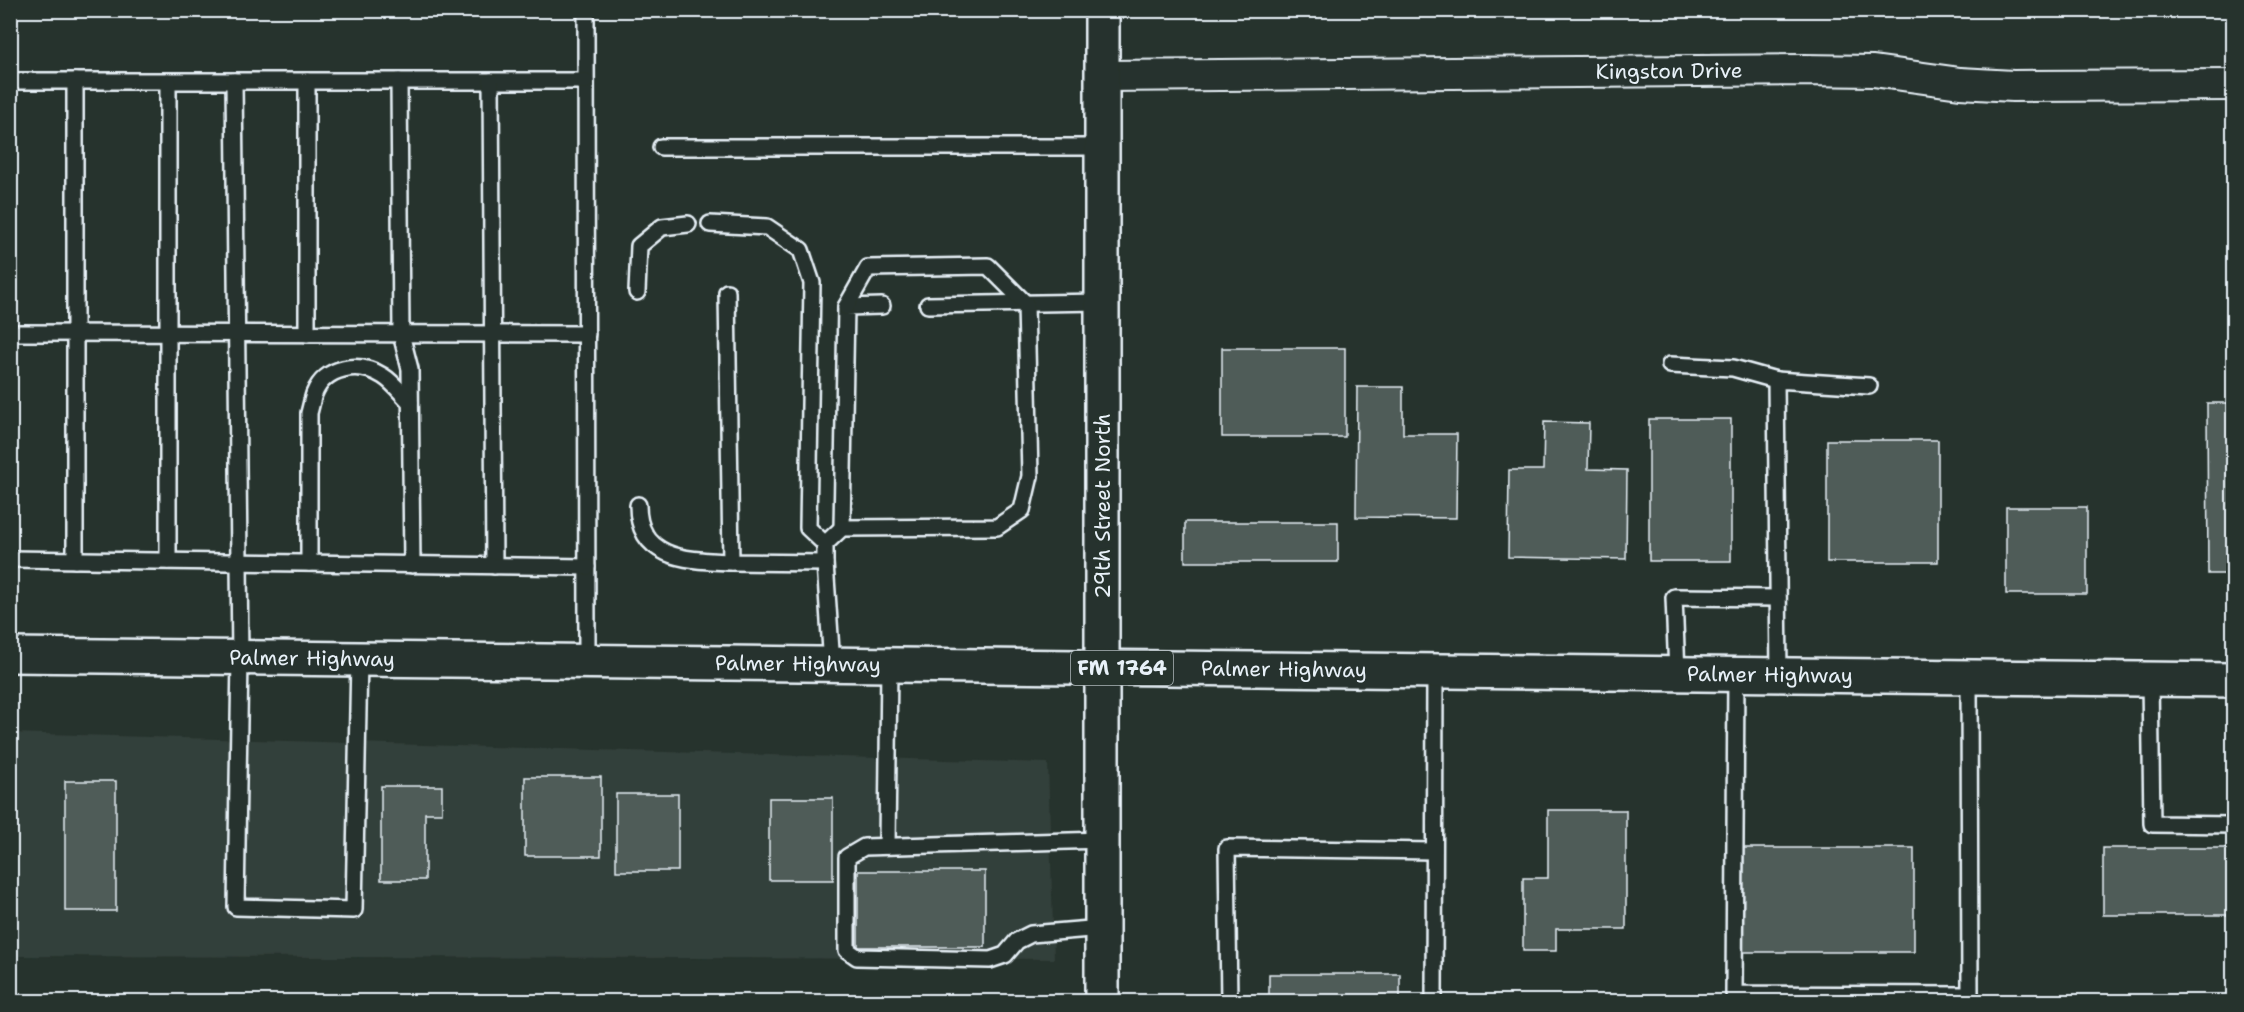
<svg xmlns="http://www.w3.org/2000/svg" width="2244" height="1012" viewBox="0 0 2244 1012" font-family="'Shantell Sans',sans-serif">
  <rect width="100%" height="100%" fill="#26332d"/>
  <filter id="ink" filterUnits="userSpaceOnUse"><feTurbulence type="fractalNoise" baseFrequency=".0167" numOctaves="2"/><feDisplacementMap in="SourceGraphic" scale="12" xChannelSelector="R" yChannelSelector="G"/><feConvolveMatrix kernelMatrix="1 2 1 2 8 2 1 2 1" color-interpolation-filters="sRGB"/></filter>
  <g filter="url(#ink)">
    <path fill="#333f3a" d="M 11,733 L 1048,763 L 1054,959 L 11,956 Z"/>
    <g fill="#505c59" stroke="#e8f1f8" stroke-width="1.5">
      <rect x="1222" y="348" width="123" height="89"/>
      <path d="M 1357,387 L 1403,387 L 1403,434 L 1457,434 L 1456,518 L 1356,517 Z"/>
      <path d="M 2207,403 L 2234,403 L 2234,574 L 2208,574 Z"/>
      <rect x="1649" y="419" width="82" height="142"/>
      <path d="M 1544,422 L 1589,423 L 1588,469 L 1627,470 L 1626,559 L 1508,557 L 1509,470 L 1543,470 Z"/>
      <rect x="1827" y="440" width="111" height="122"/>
      <rect x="2006" y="507" width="81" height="87"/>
      <rect x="1185" y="522" width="153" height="40"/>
      <rect x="525" y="777" width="76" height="79"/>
      <rect x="65" y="781" width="51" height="130"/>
      <path d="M 381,786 L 442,786 L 442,813 L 425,813 L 425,880 L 381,880 Z"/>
      <rect x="616" y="794" width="62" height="77"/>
      <rect x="769" y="798" width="64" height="82"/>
      <path d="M 1548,810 L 1626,810 L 1626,929 L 1556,929 L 1556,951 L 1523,951 L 1523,878 L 1548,878 Z"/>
      <rect x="1739" y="848" width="175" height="104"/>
      <rect x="2103" y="848" width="131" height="67"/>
      <rect x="858" y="871" width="127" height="76"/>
      <rect x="1269" y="974" width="131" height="28"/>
    </g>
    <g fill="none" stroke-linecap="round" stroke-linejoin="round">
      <defs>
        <g id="lane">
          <path d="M 586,10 L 587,662"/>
          <path d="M 10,81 L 586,81"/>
          <path d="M 75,81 L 75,560"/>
          <path d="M 168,81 L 168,561"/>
          <path d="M 234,81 L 240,658 L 236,907 L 354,910 L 359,659"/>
          <path d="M 307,81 L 307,334"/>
          <path d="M 399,81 L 401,334 L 410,369 L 412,565"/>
          <path d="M 491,81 L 494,566"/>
          <path d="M 661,147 L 1103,147"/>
          <path d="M 710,224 L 767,227 L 801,250 L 812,283 L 808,528 L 825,544"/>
          <path d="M 637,292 L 639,246 L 662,227 L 688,224"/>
          <path d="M 727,292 L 731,562 L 825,563"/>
          <path d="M 928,305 L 1103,302"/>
          <path d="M 10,333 L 587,334"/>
          <path d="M 1670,365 L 1733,368 L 1776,380"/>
          <path d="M 638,505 C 638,561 690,560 731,562"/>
          <path d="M 842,528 L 846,307 L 882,306"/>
          <path d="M 10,559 L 587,567"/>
          <path d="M 309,563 L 309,413 C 311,406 312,400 314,394 C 325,366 359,361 383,376 C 393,382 402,394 410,402"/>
          <path d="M 832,665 L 825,563 L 825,544 L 842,528 L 997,527 L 1022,510 L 1030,476 L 1026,304 L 988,266 L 868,268 L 846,307"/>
          <path d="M 1677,674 L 1674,597 L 1778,598"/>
          <path d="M 1736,675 L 1734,994 L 1970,995 L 1969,677"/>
          <path d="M 1779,675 L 1776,380 L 1869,386"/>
          <path d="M 2150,679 L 2152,824 L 2234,825"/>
          <path d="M 887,846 L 889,665"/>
          <path d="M 1102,928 L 1031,934 L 1017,941 L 1005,955 L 990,960 L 857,957 L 847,950 L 847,857 L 864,847 L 1103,840"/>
          <path d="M 1229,1002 L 1227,848 L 1434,851"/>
          <path d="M 1434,1002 L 1435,671"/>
        </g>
        <g id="street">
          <path id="s1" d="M 1103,76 L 1803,70 L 1873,71 L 1960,83 L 2013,86 L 2234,85"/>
        </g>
        <path id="secondary" d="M 1102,1002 L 1102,10"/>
        <g id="primary">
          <path id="s2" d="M 10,655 L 2234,680"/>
        </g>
      </defs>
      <use href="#lane" stroke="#e8f1f8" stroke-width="20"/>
      <use href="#street" stroke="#e8f1f8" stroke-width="34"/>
      <use href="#secondary" stroke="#e8f1f8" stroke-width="38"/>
      <use href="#primary" stroke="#e8f1f8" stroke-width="38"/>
      <use href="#lane" stroke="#26332d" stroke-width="15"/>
      <use href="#street" stroke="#26332d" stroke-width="30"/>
      <use href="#secondary" stroke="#26332d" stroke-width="33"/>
      <use href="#primary" stroke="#26332d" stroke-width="33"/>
    </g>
  </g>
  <g text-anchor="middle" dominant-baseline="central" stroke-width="6" stroke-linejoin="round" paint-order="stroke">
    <rect fill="#26332d" stroke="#aeb8bb" stroke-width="1.5" x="1071" y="651" width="102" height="34" rx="4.5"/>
    <g font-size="20" font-weight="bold" fill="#e8f1f8">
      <text x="1122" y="668">FM 1764</text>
    </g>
    <g font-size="21" fill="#e8f1f8" stroke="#26332d">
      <text stroke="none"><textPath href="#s1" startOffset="566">Kingston Drive</textPath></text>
      <text transform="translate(1103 506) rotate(-90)">29th Street North</text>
      <text stroke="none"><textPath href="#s2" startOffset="302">Palmer Highway</textPath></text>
      <text stroke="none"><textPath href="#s2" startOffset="788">Palmer Highway</textPath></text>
      <text stroke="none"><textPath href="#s2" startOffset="1274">Palmer Highway</textPath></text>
      <text stroke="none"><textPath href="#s2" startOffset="1760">Palmer Highway</textPath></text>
    </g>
  </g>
  <rect width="2244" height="1012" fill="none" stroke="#26332d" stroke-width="36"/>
  <rect x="18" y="18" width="2208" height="976" fill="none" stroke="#e8f1f8" stroke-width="2" filter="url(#ink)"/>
</svg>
